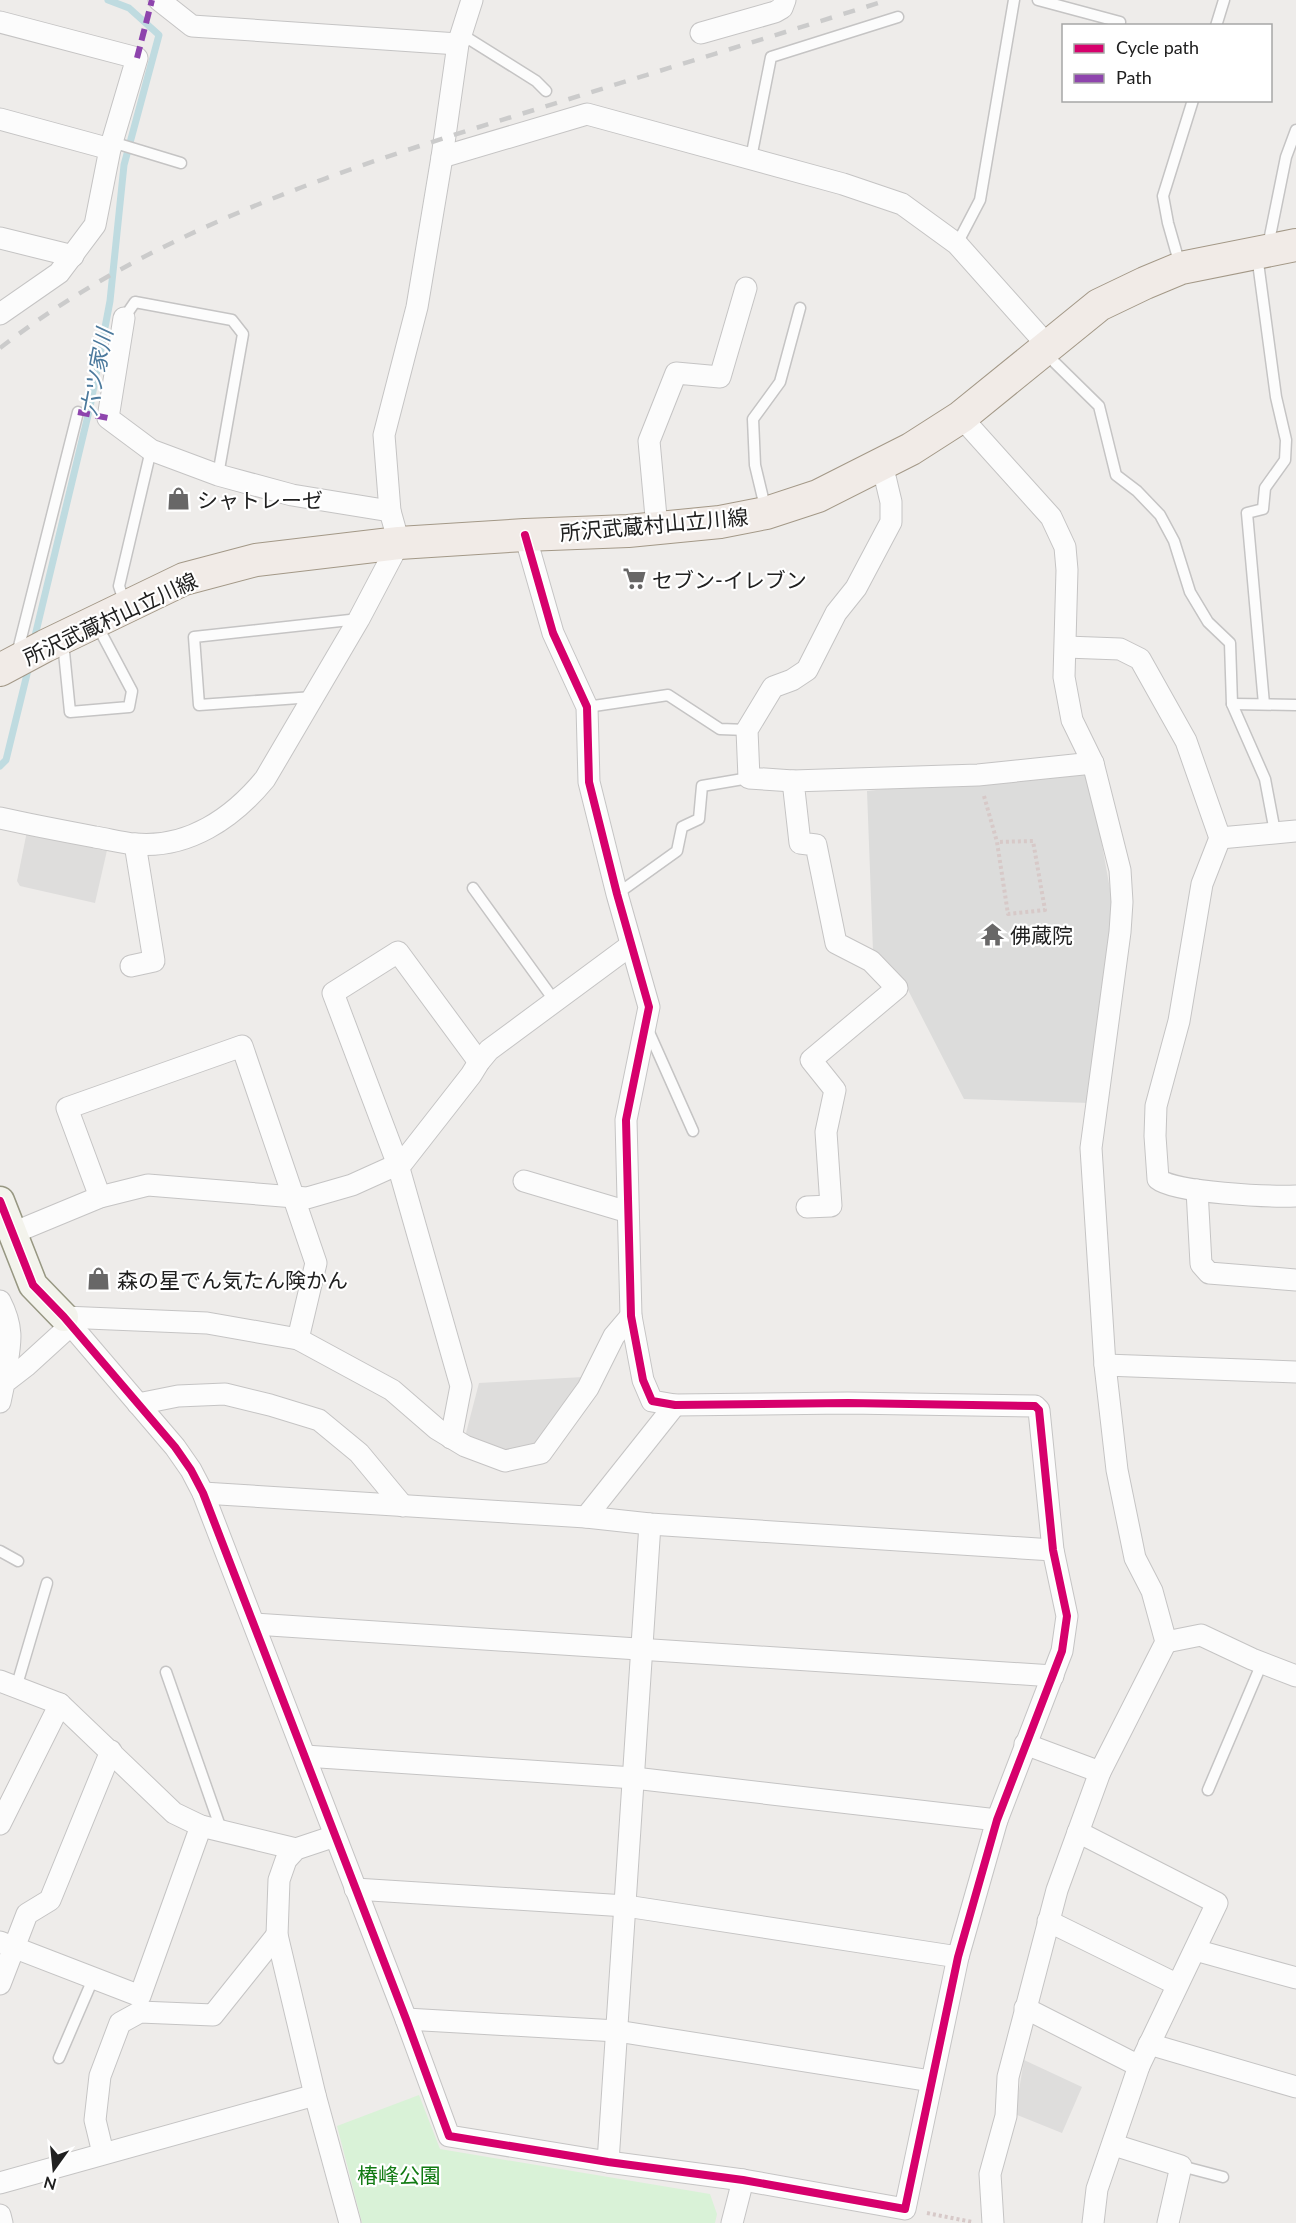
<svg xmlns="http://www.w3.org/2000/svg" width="1296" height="2223" viewBox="0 0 1296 2223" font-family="Lato,'Noto Sans JP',sans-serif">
  <rect width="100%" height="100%" fill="#eeecea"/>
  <path fill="#dcdcdb" d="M 1076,769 L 1090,778 L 1115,917 L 1091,1103 L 964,1099 L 908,990 L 873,951 L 867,791 Z"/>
  <path fill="#d9f2d7" d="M 419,2095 L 440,2149 L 710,2194 L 717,2214 L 715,2223 L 362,2223 L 337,2126 Z"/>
  <g fill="#dedddc">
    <path d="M 27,831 L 108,846 L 95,903 L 20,886 L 17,881 Z"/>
    <path d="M 583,1377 L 534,1449 L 505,1454 L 472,1444 L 466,1433 L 479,1383 Z"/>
    <path d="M 1024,2060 L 1082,2087 L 1062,2133 L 1015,2114 Z"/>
  </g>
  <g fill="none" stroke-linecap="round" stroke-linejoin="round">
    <g stroke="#bfdbe0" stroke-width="7">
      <path d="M 34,640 L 90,407 L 110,301 L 124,165 L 159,35 L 129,8 L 108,0"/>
      <path d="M 0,766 L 6,760 L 29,666"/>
    </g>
    <defs>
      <g id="lane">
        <path d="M 1038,0 L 1120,22 L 1119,26"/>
        <path d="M 1216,26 L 1224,0"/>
        <path d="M 461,34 L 536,81 L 546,91"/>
        <path d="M 112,142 L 181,163"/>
        <path d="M 751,158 L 771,57 L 898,17"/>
        <path d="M 957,244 L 980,200 L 1014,0"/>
        <path d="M 1268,246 L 1286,157 L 1296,130"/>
        <path d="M 1257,255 L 1276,397 L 1286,440 L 1285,460 L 1265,488 L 1263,509 L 1247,513 L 1264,704"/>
        <path d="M 1180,265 L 1168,223 L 1163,196 L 1193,100"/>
        <path d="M 124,318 L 135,302 L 232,320 L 243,334 L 218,475"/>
        <path d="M 1045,353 L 1099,406 L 1116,475 L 1137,491 L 1160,515 L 1174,541 L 1190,592 L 1208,622 L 1230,643 L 1232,704 L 1265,779 L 1275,832"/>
        <path d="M 766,511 L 755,465 L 753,419 L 780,382 L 800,308"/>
        <path d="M 125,604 L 119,586 L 151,450"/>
        <path d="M 63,642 L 70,712 L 129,707 L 132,691 L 97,625"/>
        <path d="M 17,654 L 78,412"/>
        <path d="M 313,697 L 199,705 L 194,637 L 359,619"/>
        <path d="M 1232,704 L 1296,705"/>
        <path d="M 587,707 L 668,695 L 720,729 L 747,730"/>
        <path d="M 473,888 L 554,1000"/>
        <path d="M 617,894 L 677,851 L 682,827 L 699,819 L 702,786 L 749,778"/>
        <path d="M 648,1030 L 693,1131"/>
        <path d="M 0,1551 L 18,1561"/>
        <path d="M 166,1672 L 222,1832"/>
        <path d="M 16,1688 L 47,1583"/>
        <path d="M 1208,1790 L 1262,1663"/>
        <path d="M 59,2058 L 93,1979"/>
        <path d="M 1181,2166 L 1223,2177"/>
      </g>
      <g id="street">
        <path d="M 159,0 L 192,26 L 458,44"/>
        <path d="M 0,22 L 137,58 L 110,149 L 95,225 L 59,273 L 0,314"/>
        <path d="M 701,33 L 775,12 L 782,8 L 785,0"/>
        <path d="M 0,119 L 110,149"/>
        <path d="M 442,157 L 587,114 L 843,184 L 902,204 L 957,244 L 1048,346"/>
        <path d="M 0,238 L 73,256"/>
        <path d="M 124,318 L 108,418 L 151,450 L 218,475 L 292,495 L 390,511"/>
        <path d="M 961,417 L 1051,517 L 1065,547 L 1067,570 L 1064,677 L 1072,720 L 1093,763 L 1120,870 L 1122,902 L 1120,932 L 1091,1148 L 1105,1365 L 1117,1470 L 1135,1558 L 1152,1591 L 1166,1642 L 1100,1772 L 1057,1890 L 1008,2077 L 1006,2116 L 990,2174 L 993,2223"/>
        <path d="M 657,528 L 649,441 L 676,373 L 720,377 L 746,288"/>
        <path d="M 1066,647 L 1120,649 L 1140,659 L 1186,741 L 1220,838 L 1296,831"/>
        <path d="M 793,781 L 749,778 L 747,730 L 773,687 L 792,680 L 807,670 L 836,613 L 856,588 L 891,522 L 891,502 L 882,464"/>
        <path d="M 0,818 C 31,825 63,831 95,837 C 108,839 122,843 135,844 C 188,849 233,818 265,779 L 359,619 L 399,543 L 390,511 L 384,435 L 417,307 L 442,157 L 458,44 L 472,0"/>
        <path d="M 1220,838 L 1202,884 L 1179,1021 L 1156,1106 L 1155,1136 L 1158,1179 C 1175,1193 1271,1197 1296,1196"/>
        <path d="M 131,966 L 154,961 L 135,844"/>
        <path d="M 524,1181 L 628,1212"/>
        <path d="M 1197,1190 L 1201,1264 L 1209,1273 L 1296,1280"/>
        <path d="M 100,1197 L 67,1108 L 242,1046 L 316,1263 L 298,1339"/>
        <path d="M 807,1207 L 831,1206 L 826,1132 L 835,1090 L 811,1060 L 897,988 L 871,961 L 836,943 L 816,845 L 800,843 L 793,781 L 978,775 L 1093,763"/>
        <path d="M 13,1233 L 100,1197 L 148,1185 L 307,1198 L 352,1185 L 403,1162 L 471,1075 L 479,1062 L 489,1050 L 631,945"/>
        <path d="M 0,1301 C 17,1334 8,1349 4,1383"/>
        <path d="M 64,1317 L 175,1447 L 191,1470 L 203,1493 L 406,2019 L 449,2136 L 608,2162 L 743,2180 L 905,2209 L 958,1957 L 997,1820 L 1062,1651 L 1067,1616 L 1053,1550 L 1039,1410 L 1035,1406 L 848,1403 L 675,1405 L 652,1401 L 643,1380 L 631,1316 L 626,1120 L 649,1007 L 617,894 L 589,782 L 587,707 L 553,633 L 525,535"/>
        <path d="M 64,1317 L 207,1323 L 298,1339 L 392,1390 L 437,1429 L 465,1446 L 505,1461 L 541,1453 L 588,1388 L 614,1336 L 631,1316"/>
        <path d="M 1105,1365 L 1296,1372"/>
        <path d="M 0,1402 L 4,1383 L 26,1366 L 71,1325"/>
        <path d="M 138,1404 L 178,1396 L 225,1394 L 270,1405 L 319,1420 L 359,1453 L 403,1506"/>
        <path d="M 451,1438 L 461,1386 L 398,1165 L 333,993 L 398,952 L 479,1062"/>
        <path d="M 203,1493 L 586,1517 L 650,1524 L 1053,1550"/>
        <path d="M 586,1517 L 675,1405"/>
        <path d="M 254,1624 L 1053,1676"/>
        <path d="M 1166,1642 L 1201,1635 L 1252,1659 L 1296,1676"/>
        <path d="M 0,1681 L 60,1704 L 174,1813 L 201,1826 L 296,1849"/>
        <path d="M 1025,1744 L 1100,1772"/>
        <path d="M 305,1756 L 634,1778 L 997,1820"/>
        <path d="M 0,1824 L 60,1704"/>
        <path d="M 1078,1832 L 1217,1903 L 1139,2066 L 1097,2189 L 1093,2223"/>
        <path d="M 335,1836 L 296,1849 L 286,1860 L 279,1880 L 277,1935 L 315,2095 L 350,2223"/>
        <path d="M 355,1889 L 626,1906 L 958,1957"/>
        <path d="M 1048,1921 L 1176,1984"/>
        <path d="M 0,1942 L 140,1996 L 201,1826"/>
        <path d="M 1195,1950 L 1296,1978"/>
        <path d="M 0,1984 L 27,1914 L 50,1900 L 111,1751"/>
        <path d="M 1025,2008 L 1139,2066"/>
        <path d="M 406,2019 L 617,2031 L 931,2081"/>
        <path d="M 1149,2044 L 1296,2087"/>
        <path d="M 1114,2145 L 1181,2166 L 1168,2223"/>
        <path d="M 103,2153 L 95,2120 L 100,2076 L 120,2023 L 140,2012 L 213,2015 L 277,1935"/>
        <path d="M 608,2162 L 650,1524"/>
        <path d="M 0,2183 L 315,2095"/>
        <path d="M 0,2215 L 2,2223"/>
        <path d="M 732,2223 L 743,2180"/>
      </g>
      <path id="secondary" d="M 0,1201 L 33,1285 L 64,1317"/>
      <path id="primary" d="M 0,670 L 45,646 L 184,579 L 256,560 L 399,543 L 525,535 L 628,531 L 720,522 L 766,513 L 818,496 L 911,449 L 961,417 L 1099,305 L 1145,283 L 1181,268 L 1296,245"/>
    </defs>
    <use href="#lane" stroke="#c5c4c4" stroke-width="13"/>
    <use href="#street" stroke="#c5c4c4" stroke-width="23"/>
    <use href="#secondary" stroke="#979782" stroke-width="31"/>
    <use href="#primary" stroke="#a39887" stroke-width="34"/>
    <g stroke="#d7c9c8" stroke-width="4" stroke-dasharray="3 3" stroke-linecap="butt">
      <path d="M 984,796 L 997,842 L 1008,914 L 1045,910 L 1033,841 L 997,842"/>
      <path d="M 927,2213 L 972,2222"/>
    </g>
    <use href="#lane" stroke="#fcfcfc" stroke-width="10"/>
    <use href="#street" stroke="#fcfcfc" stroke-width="21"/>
    <use href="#secondary" stroke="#f3f3ec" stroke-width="28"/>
    <use href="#primary" stroke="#f1ebe7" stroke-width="32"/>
    <path stroke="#cbcbcb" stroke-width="4.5" stroke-dasharray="12 12" stroke-linecap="butt" d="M 0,348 C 155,228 349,167 534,110 C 652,73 770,37 888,0"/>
    <g stroke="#8e44ad" stroke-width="6" stroke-dasharray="12 6" stroke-linecap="butt">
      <path d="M 137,58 L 152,0"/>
      <path d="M 78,412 L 108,418"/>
    </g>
    <defs>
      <path id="cycleway" d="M 0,1201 L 33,1285 L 64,1317 L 175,1447 L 191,1470 L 203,1493 L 406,2019 L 449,2136 L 608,2162 L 743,2180 L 905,2209 L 958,1957 L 997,1820 L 1062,1651 L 1067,1616 L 1053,1550 L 1039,1410 L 1035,1406 L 848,1403 L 675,1405 L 652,1401 L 643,1380 L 631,1316 L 626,1120 L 649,1007 L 617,894 L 589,782 L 587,707 L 553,633 L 525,535"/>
    </defs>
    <use href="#cycleway" stroke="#fff" stroke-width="11"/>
    <use href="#cycleway" stroke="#d6006c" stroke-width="8"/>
  </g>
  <defs>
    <symbol id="shop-bare" viewBox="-9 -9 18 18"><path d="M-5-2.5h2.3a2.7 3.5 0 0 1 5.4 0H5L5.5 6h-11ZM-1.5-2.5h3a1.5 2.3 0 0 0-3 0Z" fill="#686767" stroke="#fff" stroke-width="2.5" paint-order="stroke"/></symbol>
    <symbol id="supermarket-bare" viewBox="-9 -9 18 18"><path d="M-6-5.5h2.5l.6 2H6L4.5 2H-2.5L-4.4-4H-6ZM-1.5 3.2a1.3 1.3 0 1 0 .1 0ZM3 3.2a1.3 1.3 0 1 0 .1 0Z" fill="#686767" stroke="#fff" stroke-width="2.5" paint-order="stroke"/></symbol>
    <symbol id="temple-bare" viewBox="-9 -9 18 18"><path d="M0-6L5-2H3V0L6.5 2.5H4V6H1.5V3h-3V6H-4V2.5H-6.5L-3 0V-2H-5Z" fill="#686767" stroke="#fff" stroke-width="2.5" paint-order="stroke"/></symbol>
  </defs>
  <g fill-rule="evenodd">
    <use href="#shop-bare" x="162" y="482" width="33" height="33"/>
    <use href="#supermarket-bare" x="618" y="562" width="33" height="33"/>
    <use href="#temple-bare" x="976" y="918" width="33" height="33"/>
    <use href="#shop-bare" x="82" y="1262" width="33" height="33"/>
  </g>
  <g text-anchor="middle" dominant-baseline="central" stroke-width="4.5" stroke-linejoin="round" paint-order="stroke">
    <g font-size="21" fill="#202020" stroke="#fff" text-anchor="start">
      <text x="197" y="499">シャトレーゼ</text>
      <text x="652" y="579">セブン-イレブン</text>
      <text x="1010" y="934">佛蔵院</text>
      <text x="117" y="1279">森の星でん気たん険かん</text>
    </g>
    <g font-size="21" fill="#202020" stroke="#fff">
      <text transform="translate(654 524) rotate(-5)">所沢武蔵村山立川線</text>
      <text transform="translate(110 618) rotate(-25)">所沢武蔵村山立川線</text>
    </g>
    <g font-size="21" fill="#127b13" stroke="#fff">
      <text x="399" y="2174">椿峰公園</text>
    </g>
    <g font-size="22" font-style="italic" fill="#4b799c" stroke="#fff">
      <text transform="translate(96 372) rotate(-79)">六ツ家川</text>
    </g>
  </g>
  <rect x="1062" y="24" width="210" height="78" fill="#ffffff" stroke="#a6a6a6" stroke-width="1.5"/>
  <rect x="1074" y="44" width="30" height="9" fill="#d6006c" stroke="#a6a6a6" stroke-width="1.5"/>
  <text x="1116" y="54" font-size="18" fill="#202020">Cycle path</text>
  <rect x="1074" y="74" width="30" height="9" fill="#8e44ad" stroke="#a6a6a6" stroke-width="1.5"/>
  <text x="1116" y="84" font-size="18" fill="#202020">Path</text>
  <g transform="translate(54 2169) rotate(195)" stroke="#ffffff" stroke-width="4.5" paint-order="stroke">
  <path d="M0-4.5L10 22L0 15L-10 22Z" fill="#202020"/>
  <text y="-9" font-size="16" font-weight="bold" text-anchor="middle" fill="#202020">N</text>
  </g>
</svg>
